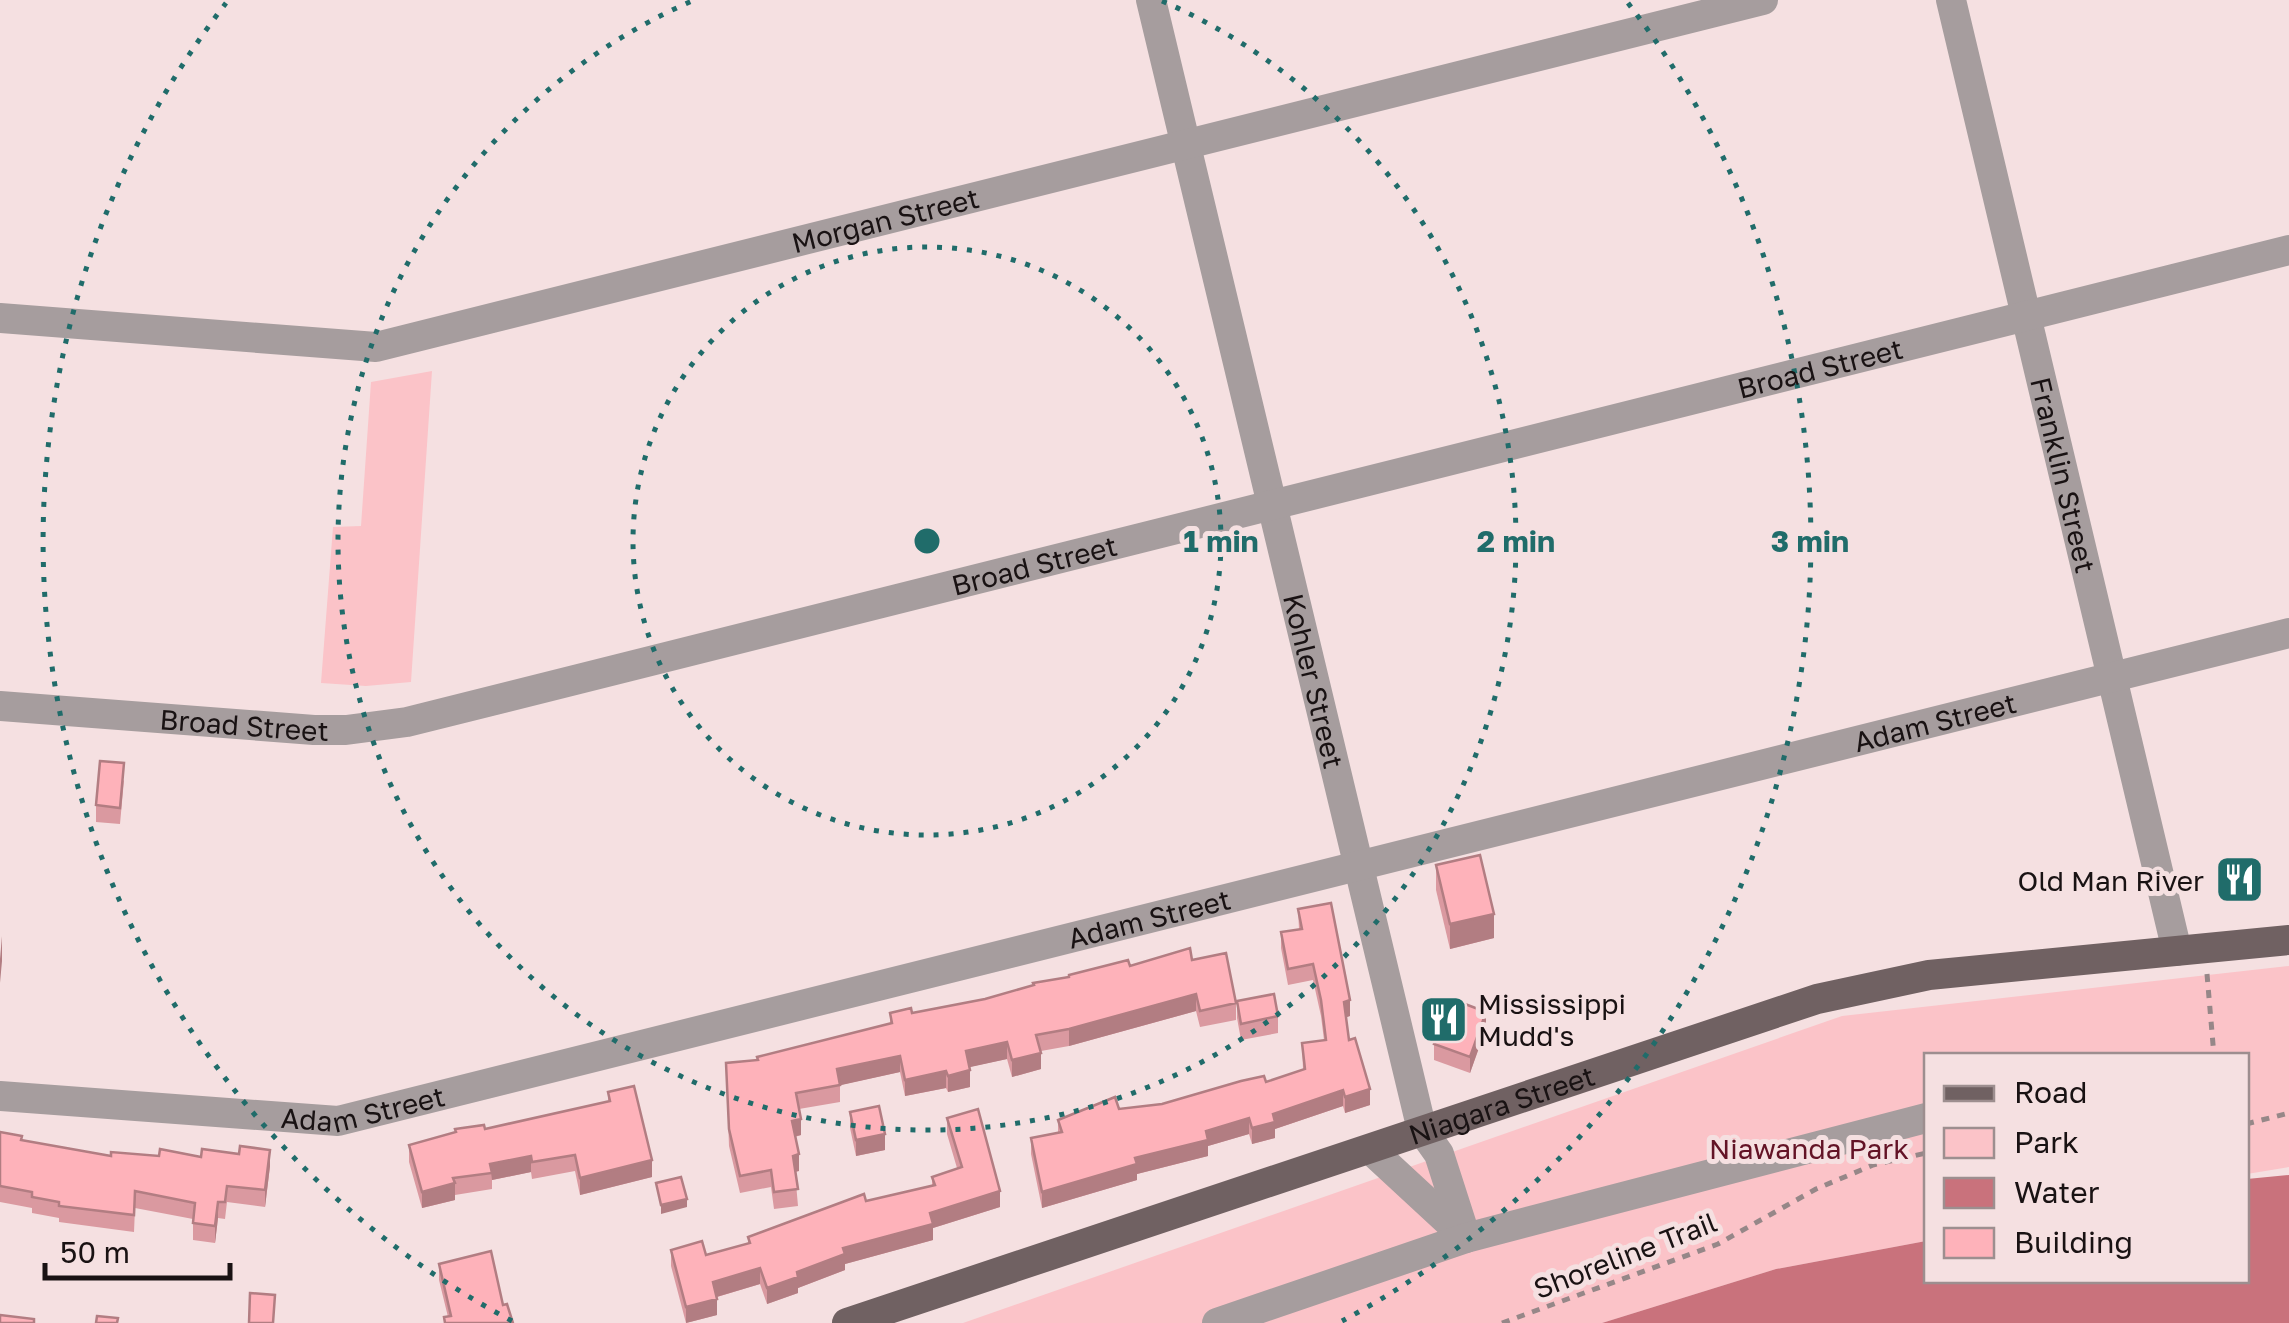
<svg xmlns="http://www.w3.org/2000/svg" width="2289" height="1323" viewBox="0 0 2289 1323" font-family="'Golos Text',sans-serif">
  <rect width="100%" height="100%" fill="#f5e0e1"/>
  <g fill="#fbc3c8">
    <path d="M 432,371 L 411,682 L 366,686 L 321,683 L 333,527 L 361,526 L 371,382 Z"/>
    <path d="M 2289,966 L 2289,1167 L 2247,1174 L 2246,1056 L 1926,1056 L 1926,1241 L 1776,1269 L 1602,1323 L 963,1323 L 1842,1016 Z"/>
  </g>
  <path fill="#c9727c" d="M 2289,1175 L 2289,1323 L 1602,1323 L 1776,1269 L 1926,1241 L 1926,1280 L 2246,1280 L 2247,1179 Z"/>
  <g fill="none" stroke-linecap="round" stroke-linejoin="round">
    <g stroke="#968788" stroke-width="5" stroke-dasharray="8 8" stroke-linecap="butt">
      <path d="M 2207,974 L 2214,1056"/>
      <path d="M 2246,1124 L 2289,1113"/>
      <path d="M 1502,1323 L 1718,1244 L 1816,1189 L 1873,1165 L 1926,1153"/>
    </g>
    <g stroke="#a69d9e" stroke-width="30">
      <path id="s1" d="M 1151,0 L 1422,1130 L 1439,1154 L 1466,1238"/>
      <path id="s2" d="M 1951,0 L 2177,951"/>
      <path id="s3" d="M 0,318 L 376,347 L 1763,0"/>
      <path id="s4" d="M 0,706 L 314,730 L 346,730 L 407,722 L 2289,250"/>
      <path id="s5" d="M 0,1096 L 338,1121 L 2289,633"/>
      <path d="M 1371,1150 L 1464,1236"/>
      <path d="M 1217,1323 L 1466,1238 L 1926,1118"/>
    </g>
    <path stroke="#706162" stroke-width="30" id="s6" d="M 847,1323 L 1817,999 L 1929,975 L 2289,940"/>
  </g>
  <g fill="#da99a0">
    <path d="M 124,780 L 120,824 L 96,822 L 96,805 Z"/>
    <path d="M 1436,865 L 1494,938 L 1450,949 L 1436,890 Z"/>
    <path d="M 1298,909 L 1350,1016 L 1346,1017 L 1349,1040 L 1370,1105 L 1345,1113 L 1343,1106 L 1275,1129 L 1275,1138 L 1252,1144 L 1249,1134 L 1208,1146 L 1208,1156 L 1137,1174 L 1137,1180 L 1042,1208 L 1031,1154 L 1031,1138 L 1058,1133 L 1058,1120 L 1119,1109 L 1162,1104 L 1266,1082 L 1303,1069 L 1302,1043 L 1324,1040 L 1321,1016 L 1313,980 L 1288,985 L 1281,948 L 1281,932 L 1299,929 Z"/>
    <path d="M 1192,960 L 1236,1003 L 1236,1020 L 1200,1027 L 1196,1011 L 1069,1046 L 1041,1051 L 1041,1069 L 1012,1077 L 1007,1059 L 969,1067 L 970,1087 L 948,1092 L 946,1088 L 905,1096 L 900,1072 L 840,1085 L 840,1102 L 799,1109 L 801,1135 L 795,1137 L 799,1171 L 795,1172 L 798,1206 L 774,1209 L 771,1187 L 740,1193 L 729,1146 L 726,1063 L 757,1060 L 890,1023 L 890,1013 L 912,1013 L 985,999 L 1130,966 Z"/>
    <path d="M 1237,1001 L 1278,1016 L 1278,1033 L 1241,1040 L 1237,1018 Z"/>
    <path d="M 1486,1028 L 1470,1073 L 1434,1060 L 1434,1044 Z"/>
    <path d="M 608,1092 L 652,1177 L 580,1195 L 575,1171 L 532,1179 L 531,1172 L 492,1180 L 492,1189 L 455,1195 L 455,1200 L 422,1208 L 409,1162 L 409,1145 L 608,1102 Z"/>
    <path d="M 850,1112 L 885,1150 L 856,1156 L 850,1128 Z"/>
    <path d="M 947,1118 L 1000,1207 L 933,1228 L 933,1240 L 845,1264 L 845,1270 L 798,1288 L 798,1293 L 767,1304 L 760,1284 L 717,1297 L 717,1315 L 686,1323 L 671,1266 L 671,1250 L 706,1255 L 748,1243 L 748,1237 L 866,1201 L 932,1186 L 932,1177 L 957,1168 L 947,1134 Z"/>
    <path d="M 0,1132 L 22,1141 L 111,1156 L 201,1157 L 270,1166 L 265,1207 L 227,1202 L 225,1219 L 218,1218 L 215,1243 L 193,1240 L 193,1219 L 135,1208 L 134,1232 L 59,1222 L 59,1218 L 32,1213 L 32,1208 L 0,1202 Z"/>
    <path d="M 439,1264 L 503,1305 L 513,1323 L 444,1323 L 444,1317 L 448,1317 L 439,1280 Z"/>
  </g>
  <g fill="#b27d82">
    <path d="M 1494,914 L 1494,938 L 1450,949 L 1450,924 Z"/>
    <path d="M 2,936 L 2,961 L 0,983 L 0,959 Z"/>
    <path d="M 1196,994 L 1196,1011 L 1069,1046 L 1069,1029 Z"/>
    <path d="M 1350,1000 L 1350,1016 L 1344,1018 L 1344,1002 Z"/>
    <path d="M 1486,1012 L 1486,1028 L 1470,1073 L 1470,1057 Z"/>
    <path d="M 1007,1042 L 1007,1059 L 966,1068 L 966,1051 Z"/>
    <path d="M 1041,1053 L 1041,1069 L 1012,1077 L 1012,1060 Z"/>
    <path d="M 900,1056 L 900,1072 L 837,1086 L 837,1069 Z"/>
    <path d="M 970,1070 L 970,1087 L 948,1092 L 948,1076 Z"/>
    <path d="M 946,1071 L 946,1088 L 905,1096 L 905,1080 Z"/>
    <path d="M 1370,1089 L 1370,1105 L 1345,1113 L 1345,1097 Z"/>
    <path d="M 1343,1090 L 1343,1106 L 1275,1129 L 1275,1138 L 1252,1144 L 1252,1128 L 1273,1114 Z"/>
    <path d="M 1249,1118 L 1249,1134 L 1208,1146 L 1208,1156 L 1137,1174 L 1137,1180 L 1042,1208 L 1042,1192 L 1206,1131 Z"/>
    <path d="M 801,1119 L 801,1135 L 792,1137 L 792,1121 Z"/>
    <path d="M 885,1134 L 885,1150 L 856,1156 L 856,1140 Z"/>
    <path d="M 270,1150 L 270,1166 L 265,1207 L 265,1190 Z"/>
    <path d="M 799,1154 L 799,1171 L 793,1172 L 793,1156 Z"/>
    <path d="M 531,1156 L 531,1172 L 492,1180 L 490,1164 Z"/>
    <path d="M 652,1160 L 652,1177 L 580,1195 L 580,1178 Z"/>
    <path d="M 455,1183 L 455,1200 L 422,1208 L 422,1192 Z"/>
    <path d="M 1000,1191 L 1000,1207 L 933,1228 L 933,1240 L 845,1264 L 845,1270 L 798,1288 L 798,1293 L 767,1304 L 767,1288 L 843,1248 L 930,1213 Z"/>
    <path d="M 687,1199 L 687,1207 L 661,1214 L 661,1205 Z"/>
    <path d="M 218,1202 L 218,1218 L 215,1243 L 215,1226 Z"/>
    <path d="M 760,1268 L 760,1284 L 713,1298 L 713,1282 Z"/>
    <path d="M 717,1299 L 717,1315 L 686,1323 L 686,1307 Z"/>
  </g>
  <g fill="#feb2ba" stroke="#b27d82" stroke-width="2.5">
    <path d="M 100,761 L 124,763 L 120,808 L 96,805 Z"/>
    <path d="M 1480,855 L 1494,914 L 1450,924 L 1436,865 Z"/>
    <path d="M 1331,903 L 1350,1000 L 1344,1002 L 1349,1040 L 1355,1038 L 1370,1089 L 1345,1097 L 1343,1090 L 1273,1114 L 1275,1122 L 1252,1128 L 1249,1118 L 1206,1131 L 1208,1140 L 1135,1158 L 1137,1164 L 1042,1192 L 1031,1138 L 1062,1132 L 1058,1120 L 1115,1097 L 1119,1109 L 1162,1104 L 1241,1081 L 1264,1076 L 1266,1082 L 1305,1069 L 1302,1043 L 1326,1040 L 1321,1000 L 1313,964 L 1288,969 L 1281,932 L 1302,929 L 1298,909 Z"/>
    <path d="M 1190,948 L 1192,960 L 1226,953 L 1236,1003 L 1200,1011 L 1196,994 L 1069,1029 L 1036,1035 L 1041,1053 L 1012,1060 L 1007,1042 L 966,1051 L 970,1070 L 948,1076 L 946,1071 L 905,1080 L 900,1056 L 837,1069 L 840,1085 L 796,1093 L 801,1119 L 792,1121 L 799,1154 L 793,1156 L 798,1189 L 774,1192 L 771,1170 L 740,1176 L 729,1129 L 726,1063 L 758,1060 L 757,1057 L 892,1023 L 890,1013 L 911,1008 L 912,1013 L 985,999 L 1034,985 L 1033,983 L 1069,977 L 1069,975 L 1128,960 L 1130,966 Z"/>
    <path d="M 1274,994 L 1278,1016 L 1241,1024 L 1237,1001 Z"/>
    <path d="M 1465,1004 L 1486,1012 L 1470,1057 L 1434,1044 L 1446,1010 Z"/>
    <path d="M 634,1086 L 652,1160 L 580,1178 L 575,1155 L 532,1162 L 531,1156 L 490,1164 L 492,1173 L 453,1178 L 455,1183 L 422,1192 L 409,1145 L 456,1132 L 455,1129 L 484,1125 L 485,1129 L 610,1101 L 608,1092 Z"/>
    <path d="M 879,1106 L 885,1134 L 856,1140 L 850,1112 Z"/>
    <path d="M 978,1109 L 1000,1191 L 930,1213 L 933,1224 L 843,1248 L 845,1254 L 797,1272 L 798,1277 L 767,1288 L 760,1268 L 713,1282 L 717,1299 L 686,1307 L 671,1250 L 702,1241 L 706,1255 L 750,1243 L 748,1237 L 864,1194 L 866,1201 L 935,1185 L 932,1177 L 962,1167 L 947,1118 Z"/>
    <path d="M 0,1132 L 22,1136 L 21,1140 L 111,1156 L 111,1152 L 159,1156 L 160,1149 L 201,1157 L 202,1149 L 239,1154 L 240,1146 L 270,1150 L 265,1190 L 227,1186 L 225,1202 L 218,1202 L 215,1226 L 193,1223 L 195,1203 L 135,1191 L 134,1215 L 59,1206 L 59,1202 L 32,1197 L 32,1192 L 0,1186 Z"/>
    <path d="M 681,1177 L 687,1199 L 661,1205 L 656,1183 Z"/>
    <path d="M 491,1251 L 503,1305 L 507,1304 L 513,1323 L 445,1323 L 444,1317 L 451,1316 L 439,1264 Z"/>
    <path d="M 250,1293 L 275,1295 L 273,1323 L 249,1323 Z"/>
    <path d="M 0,1315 L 34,1319 L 34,1323 L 0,1323 Z"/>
    <path d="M 97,1316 L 118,1318 L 117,1323 L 96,1323 Z"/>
  </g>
  <g fill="none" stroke="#206c6a" stroke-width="5" stroke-dasharray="5 10">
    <circle cx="927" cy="541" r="294"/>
    <path d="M1162 1A589 589 0 1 1 692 1"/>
    <path d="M512 1321A883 883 0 0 1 226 3M1628 3A883 883 0 0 1 1342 1321"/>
  </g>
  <defs>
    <symbol id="restaurant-square" viewBox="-11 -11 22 22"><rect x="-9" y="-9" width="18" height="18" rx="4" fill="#206c6a" stroke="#f5e0e1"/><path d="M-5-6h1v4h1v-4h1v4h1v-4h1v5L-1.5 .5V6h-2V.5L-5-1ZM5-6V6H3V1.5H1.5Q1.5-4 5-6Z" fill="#fff"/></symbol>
  </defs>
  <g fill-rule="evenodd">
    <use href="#restaurant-square" x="2212" y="852" width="55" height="55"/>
    <use href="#restaurant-square" x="1416" y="992" width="55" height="55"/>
  </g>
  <g text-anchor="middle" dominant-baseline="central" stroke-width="10" stroke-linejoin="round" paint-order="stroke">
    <g font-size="28" fill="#191213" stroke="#f5e0e1">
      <text stroke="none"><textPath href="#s3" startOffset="902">Morgan Street</textPath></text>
      <text stroke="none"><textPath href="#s4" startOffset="1865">Broad Street</textPath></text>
      <text stroke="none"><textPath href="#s2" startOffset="488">Franklin Street</textPath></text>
      <text stroke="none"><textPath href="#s4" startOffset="1055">Broad Street</textPath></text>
      <text stroke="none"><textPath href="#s1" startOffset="700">Kohler Street</textPath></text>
      <text stroke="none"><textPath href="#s5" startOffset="1985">Adam Street</textPath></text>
      <text stroke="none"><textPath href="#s4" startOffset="245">Broad Street</textPath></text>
      <text stroke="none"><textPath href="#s5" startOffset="1175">Adam Street</textPath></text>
      <text stroke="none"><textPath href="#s5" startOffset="365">Adam Street</textPath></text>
      <text stroke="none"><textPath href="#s6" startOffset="690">Niagara Street</textPath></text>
      <text transform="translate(1625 1255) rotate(-21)">Shoreline Trail</text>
    </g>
    <g font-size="28" fill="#191213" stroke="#f5e0e1" text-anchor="end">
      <text x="2204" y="880">Old Man River</text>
      <text x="1478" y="1003" text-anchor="start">Mississippi<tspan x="1478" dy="32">Mudd's</tspan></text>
    </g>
    <g font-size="28" fill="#631326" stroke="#f5e0e1">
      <text x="1809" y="1148">Niawanda Park</text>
    </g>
  </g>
  <circle cx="927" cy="541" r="15" fill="#206c6a" stroke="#f5e0e1" stroke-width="5"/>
  <g font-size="30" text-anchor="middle" font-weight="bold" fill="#206c6a" stroke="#f5e0e1" stroke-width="10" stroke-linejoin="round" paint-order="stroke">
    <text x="1221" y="552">1 min</text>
    <text x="1516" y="552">2 min</text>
    <text x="1810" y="552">3 min</text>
  </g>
  <rect x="1924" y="1053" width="325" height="230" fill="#f5e0e1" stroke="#9d8e8f" stroke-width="2.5"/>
  <rect x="1944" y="1086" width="50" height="15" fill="#706162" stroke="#9d8e8f" stroke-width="2.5"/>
  <text x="2014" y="1103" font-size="30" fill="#191213">Road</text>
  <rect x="1944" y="1128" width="50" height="30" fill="#fbc3c8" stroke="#9d8e8f" stroke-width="2.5"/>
  <text x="2014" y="1153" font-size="30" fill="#191213">Park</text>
  <rect x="1944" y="1178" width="50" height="30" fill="#c9727c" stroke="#9d8e8f" stroke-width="2.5"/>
  <text x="2014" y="1203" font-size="30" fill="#191213">Water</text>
  <rect x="1944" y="1228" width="50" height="30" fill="#feb2ba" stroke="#9d8e8f" stroke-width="2.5"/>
  <text x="2014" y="1253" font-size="30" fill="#191213">Building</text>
  <path d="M45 1263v15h185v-15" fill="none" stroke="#191213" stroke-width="5"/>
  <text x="60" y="1263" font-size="30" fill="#191213" stroke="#f5e0e1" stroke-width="8" paint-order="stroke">50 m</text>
</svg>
